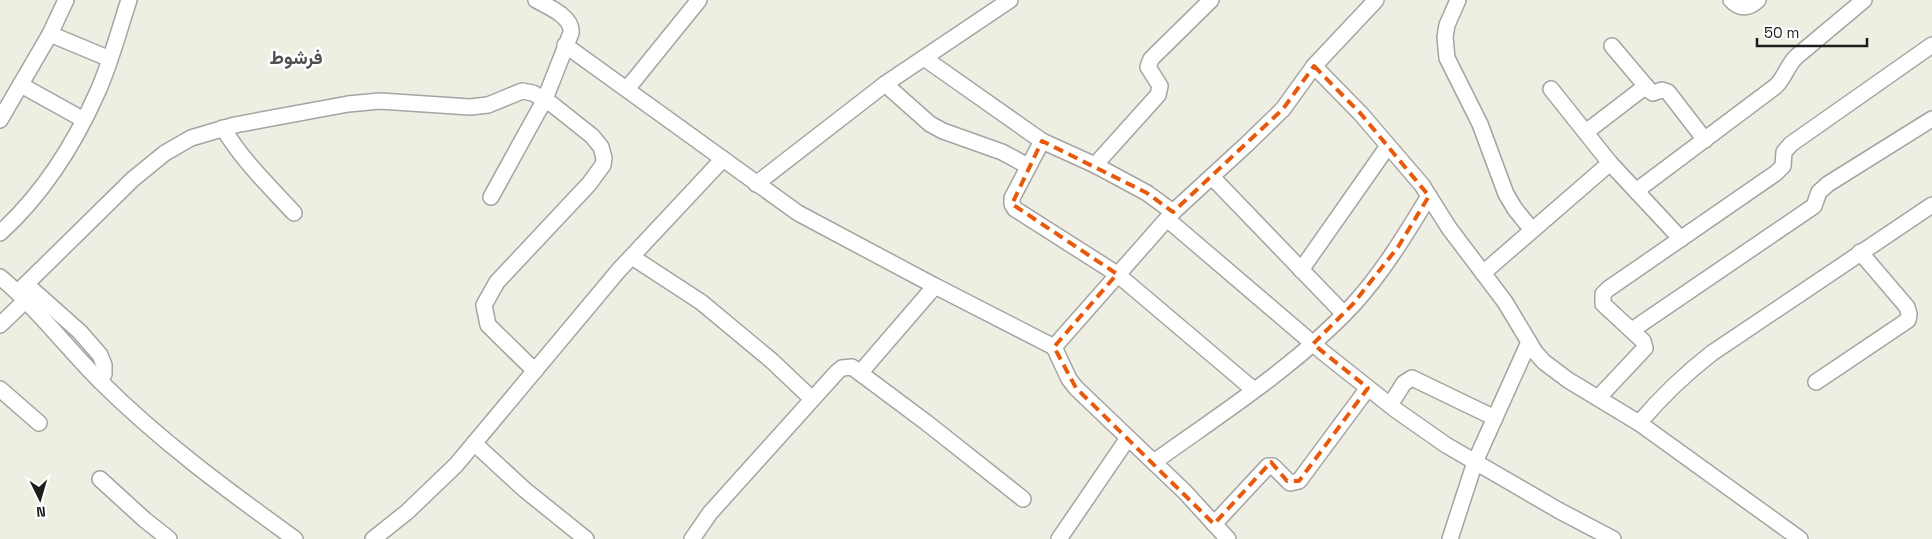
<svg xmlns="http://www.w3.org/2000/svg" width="1932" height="539" viewBox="0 0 1932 539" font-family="'Space Grotesk',Vazirmatn,sans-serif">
  <rect width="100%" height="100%" fill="#efeee2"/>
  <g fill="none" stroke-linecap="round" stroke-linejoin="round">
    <defs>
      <g id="minor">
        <path d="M 1458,0 L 1447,25 L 1445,37 L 1447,58 L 1480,124 L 1506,194 L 1515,209 L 1532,230"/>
        <path d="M 1731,0 C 1740,10 1750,8 1758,0"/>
        <path d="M 50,34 L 110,59"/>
        <path d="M 565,45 L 798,213 L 935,286"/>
        <path d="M 1612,46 L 1650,91 L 1653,93 L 1662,90 L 1668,92 L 1705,140"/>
        <path d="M 924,58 L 1042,141 L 1095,165 L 1147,193 L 1173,212"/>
        <path d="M 1314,66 L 1361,114 L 1422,185 L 1449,228 L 1505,302 L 1535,352 L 1544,362 L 1568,380 L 1639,423 L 1800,539"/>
        <path d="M 885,84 L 930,124 L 943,131 L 1002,152 L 1028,166"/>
        <path d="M 21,85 L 84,120"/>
        <path d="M 627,89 L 699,0"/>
        <path d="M 1551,89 L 1610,163 L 1681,239"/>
        <path d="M 0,120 L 50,34 L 66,0"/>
        <path d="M 223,128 C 242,160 269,186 294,213"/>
        <path d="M 1586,132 L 1646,86"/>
        <path d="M 1042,141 L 1012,198 L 1012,204 L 1015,209 L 1117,274 L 1254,390"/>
        <path d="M 1095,165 L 1158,95 L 1160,86 L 1148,67 L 1151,59 L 1211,0"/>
        <path d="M 1212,177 L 1344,314"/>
        <path d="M 756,184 L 885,84 L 1010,0"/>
        <path d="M 1636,191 L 1776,86 C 1785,77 1787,66 1796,57 L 1864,0"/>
        <path d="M 491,197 L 545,99 L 571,33 C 573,17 549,7 536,0"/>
        <path d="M 1167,219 L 1324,353 L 1396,410 L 1446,445 L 1558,510 L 1613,539"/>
        <path d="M 0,233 C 42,195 75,143 98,91 C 111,62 119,30 129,0"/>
        <path d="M 632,257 L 701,302 L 772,361 L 812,399"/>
        <path d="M 1301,270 L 1388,146"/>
        <path d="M 1483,273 L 1610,163"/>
        <path d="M 0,277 C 37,308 66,347 100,381 C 160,441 227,490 295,539"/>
        <path d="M 26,284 L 80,332 L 100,355 L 104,365 L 104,374 L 100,381"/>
        <path d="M 18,292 L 133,179 L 165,153 L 191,138 L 235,125 L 348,104 L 380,101 L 470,107 L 488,105 L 522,91 L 533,93 L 553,105 L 592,136 L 601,147 L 604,158 L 603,165 L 589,184 L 497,282 L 484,305 L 488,325 L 535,371"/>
        <path d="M 0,325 L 25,301"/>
        <path d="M 1632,330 L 1814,206 L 1819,192 L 1828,184 L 1932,119"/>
        <path d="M 1054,347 L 1069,379 L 1076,388 L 1185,492 L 1228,539"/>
        <path d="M 860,373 L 935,286 L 1054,347 L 1173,212 L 1247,144 L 1283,109 L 1314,66 L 1376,0"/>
        <path d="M 1816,382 L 1908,320 L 1909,314 L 1907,307 L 1860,252"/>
        <path d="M 0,389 L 39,423"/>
        <path d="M 1598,398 L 1645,348 L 1643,341 L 1603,304 L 1603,294 L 1608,289 L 1776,173 L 1783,166 L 1784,152 L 1791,144 L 1932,45"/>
        <path d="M 1390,405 L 1404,383 L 1412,378 L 1495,418"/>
        <path d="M 1639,423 C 1661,397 1685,374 1712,353 L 1932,205"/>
        <path d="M 474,443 L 525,490 L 586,539"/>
        <path d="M 1154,462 C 1222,413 1295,367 1353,305 C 1383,272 1406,234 1429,196"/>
        <path d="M 100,479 L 145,520 L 169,539"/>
        <path d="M 1214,524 L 1268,466 L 1273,466 L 1290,483 L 1299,481 L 1368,388"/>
        <path d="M 373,539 L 407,512 L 456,465 L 619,270 L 723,159"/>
        <path d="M 692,539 L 710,513 L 837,372 L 842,368 L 852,367 L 927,423 L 1023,499"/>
        <path d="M 1059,539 L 1128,438"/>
        <path d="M 1450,539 L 1475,462 L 1529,342"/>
      </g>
    </defs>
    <use href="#minor" stroke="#a4a4a4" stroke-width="18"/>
    <use href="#minor" stroke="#fff" stroke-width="15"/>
  </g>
  <path fill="none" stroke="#e8590c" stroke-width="4" stroke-dasharray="10 6" stroke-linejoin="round" d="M 1314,66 L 1361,114 L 1429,196 L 1398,247 L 1353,304 L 1313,344 L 1368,388 L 1299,481 L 1287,481 L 1271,462 L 1214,524 L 1076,388 L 1054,347 L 1117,274 L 1012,204 L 1042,141 L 1147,193 L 1173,212 L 1283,109 Z"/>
  <g text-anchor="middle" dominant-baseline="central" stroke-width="5" stroke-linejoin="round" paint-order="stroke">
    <g font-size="19" font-weight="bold" fill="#505050" stroke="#fff">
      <text x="296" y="57">فرشوط</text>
    </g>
  </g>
  <g transform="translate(40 499) rotate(175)" stroke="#ffffff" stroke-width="4" paint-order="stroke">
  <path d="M0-4L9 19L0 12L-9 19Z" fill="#1d1d1d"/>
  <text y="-8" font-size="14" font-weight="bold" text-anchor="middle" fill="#1d1d1d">N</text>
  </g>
  <path d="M1757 38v8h110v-8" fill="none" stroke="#1d1d1d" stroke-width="2.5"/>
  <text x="1764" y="38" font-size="15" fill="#1d1d1d" stroke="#ffffff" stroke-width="4" paint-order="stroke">50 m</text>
</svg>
